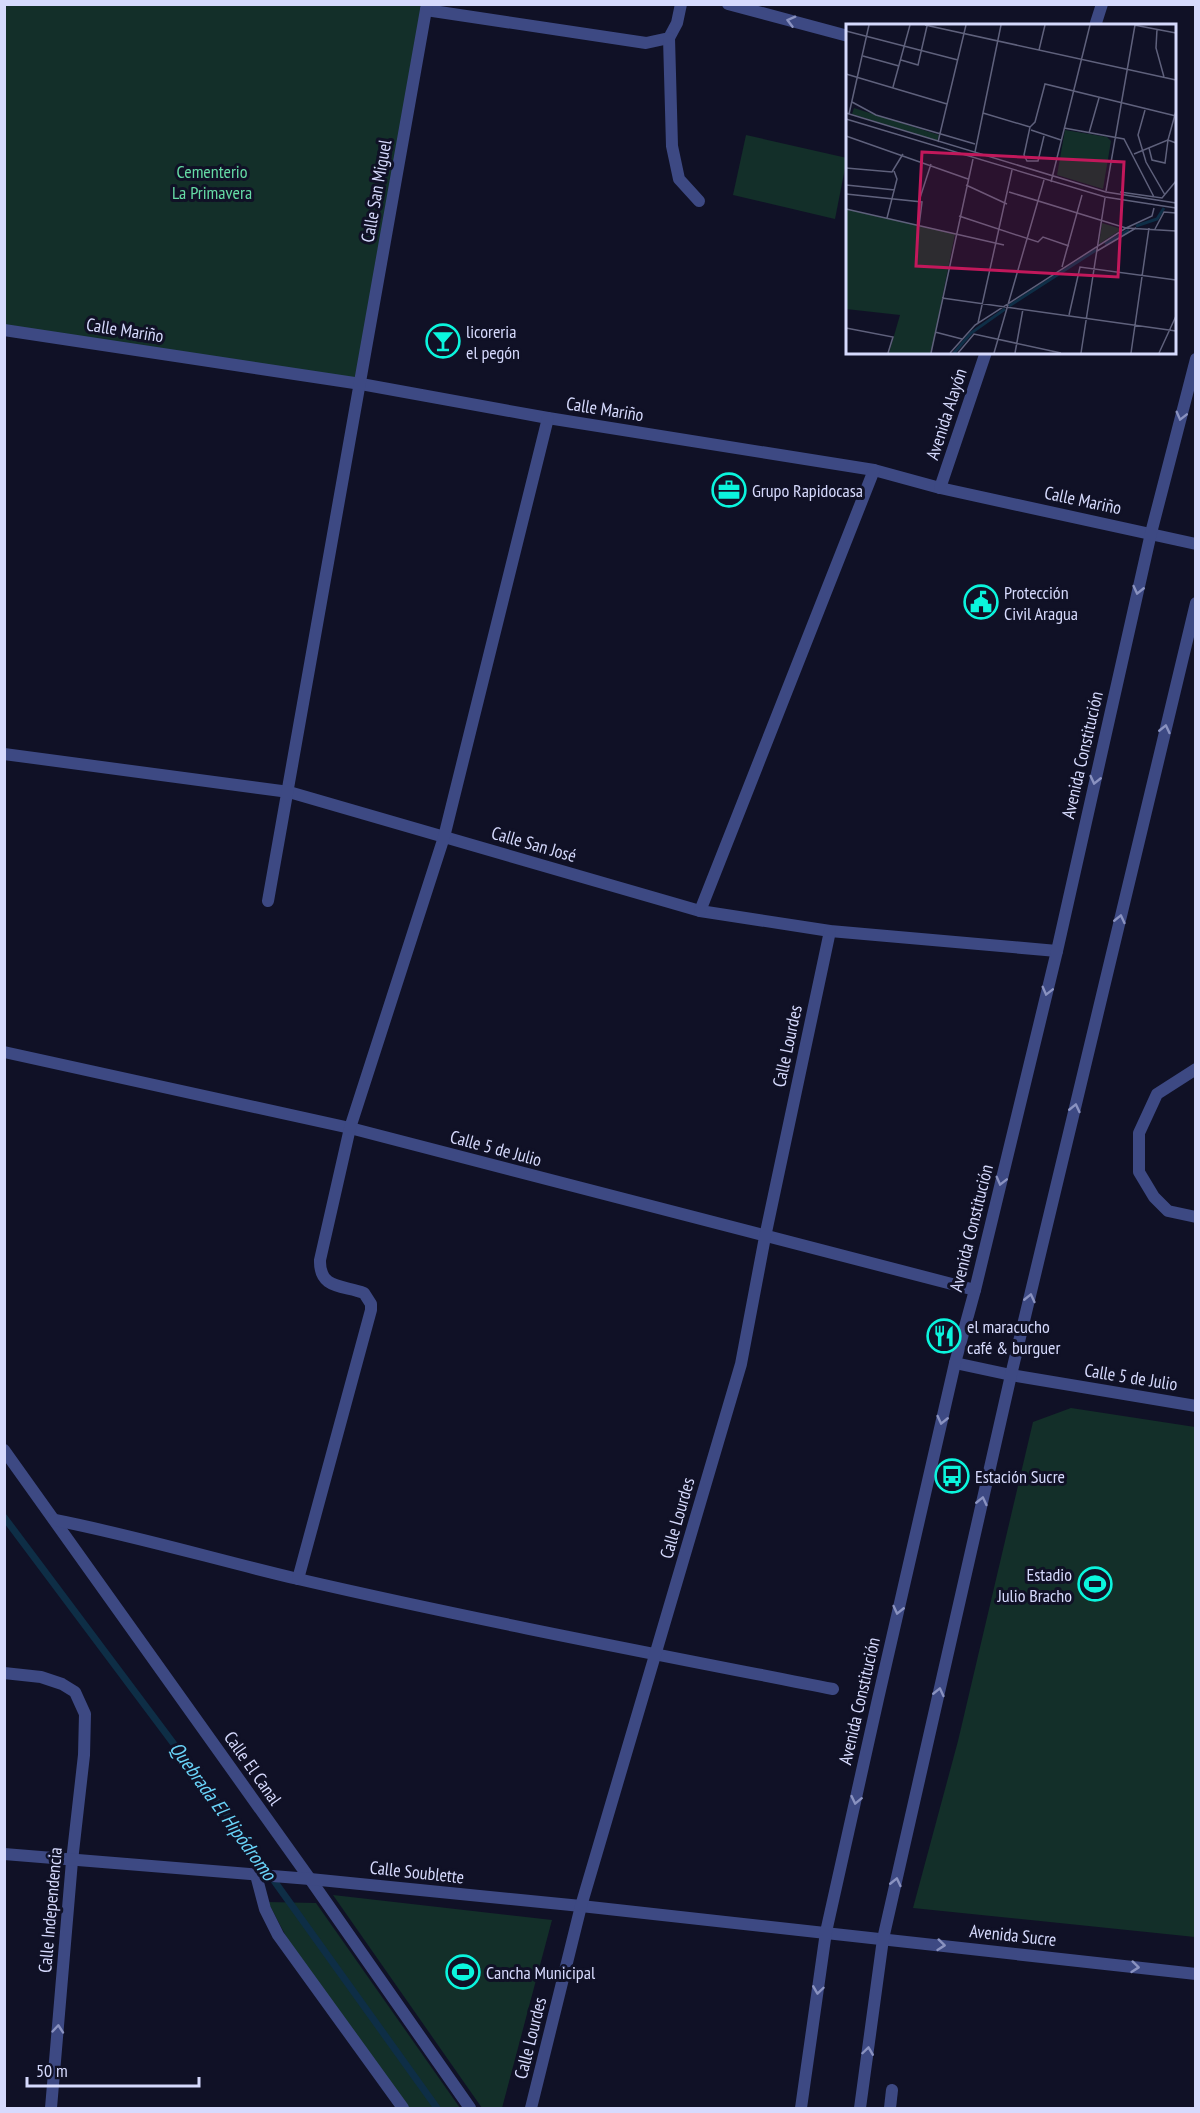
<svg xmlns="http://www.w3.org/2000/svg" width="1200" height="2113" viewBox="0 0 1200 2113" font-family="'PT Sans Narrow',sans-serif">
  <rect width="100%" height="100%" fill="#101126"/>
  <g fill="#132f29">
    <path d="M 4,5 L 425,5 L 361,384 L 5,331 Z"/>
    <path d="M 746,135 L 847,158 L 835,219 L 733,195 Z"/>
    <path d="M 1071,1408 L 1195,1427 L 1195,1937 L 913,1908 L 958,1741 L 1033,1422 Z"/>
    <path d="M 333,1895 L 552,1920 L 502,2108 L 482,2108 Z"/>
    <path d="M 268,1902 L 316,1903 L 460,2108 L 409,2108 L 289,1942 Z"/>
  </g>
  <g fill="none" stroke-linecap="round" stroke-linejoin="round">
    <path stroke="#0e2e46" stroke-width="7" d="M 4,1517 L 227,1815 L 437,2108"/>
    <g stroke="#3d4983" stroke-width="12">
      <path d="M 728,4 L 848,36"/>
      <path d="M 426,10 L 646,43 L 669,38 L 677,23 L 681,4"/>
      <path d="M 1095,26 L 1102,4"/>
      <path d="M 669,38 L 672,146 L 679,179 L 699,201"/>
      <path d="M 4,330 L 361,384 L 548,418 L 874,470 L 940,488 L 1196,544"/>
      <path d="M 940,488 L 986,352"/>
      <path d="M 4,754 L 289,792 L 700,911 L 830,931 L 1057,951"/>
      <path d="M 268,901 L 427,4"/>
      <path d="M 700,911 L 874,470"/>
      <path d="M 4,1052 L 350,1128 L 975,1290"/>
      <path d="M 1196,1069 L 1157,1094 L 1139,1133 L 1139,1172 L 1154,1197 L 1168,1211 L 1196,1217"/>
      <path d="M 955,1363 L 1011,1375 L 1196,1406"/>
      <path d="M 4,1450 L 310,1879 L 470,2108"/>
      <path d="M 55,1520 C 137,1536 217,1560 298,1579 C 476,1620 655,1654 833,1689"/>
      <path d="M 298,1579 L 371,1310 L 371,1304 L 364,1293 C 344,1285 319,1290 320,1260 L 350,1128 L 444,837 L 548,418"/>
      <path d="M 4,1673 L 41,1677 L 62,1684 L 75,1692 L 85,1714 L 84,1755 L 72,1861 L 51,2108"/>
      <path d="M 4,1854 L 310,1879 L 581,1906 L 1196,1974"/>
      <path d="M 256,1875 L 265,1909 L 278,1935 L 403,2108"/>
      <path d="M 531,2108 L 581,1906 L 741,1364 L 765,1237 L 830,931"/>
      <path d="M 890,2108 L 892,2090"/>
    </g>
    <g stroke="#3d4983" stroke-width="12">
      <path d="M 801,2108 L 826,1932 L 878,1699 L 955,1363 L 975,1290 L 1057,951 L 1151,533 L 1196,359"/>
      <path d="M 860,2108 L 883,1939 L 1011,1375 L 1196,603"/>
    </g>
  </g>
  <defs><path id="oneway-chevron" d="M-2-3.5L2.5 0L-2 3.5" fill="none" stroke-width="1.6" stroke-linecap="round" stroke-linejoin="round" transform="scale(1.5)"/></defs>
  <g stroke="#8a92c0">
    <use href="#oneway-chevron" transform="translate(791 21) rotate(-165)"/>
    <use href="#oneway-chevron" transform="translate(1181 416) rotate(104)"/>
    <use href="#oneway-chevron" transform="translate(1138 590) rotate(103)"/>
    <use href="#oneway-chevron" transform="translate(1165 729) rotate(-77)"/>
    <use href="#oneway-chevron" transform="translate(1095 780) rotate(103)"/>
    <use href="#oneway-chevron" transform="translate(1120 919) rotate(-77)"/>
    <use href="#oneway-chevron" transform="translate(1047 991) rotate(104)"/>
    <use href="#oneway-chevron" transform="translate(1075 1108) rotate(-77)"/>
    <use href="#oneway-chevron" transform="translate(1001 1181) rotate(104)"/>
    <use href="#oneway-chevron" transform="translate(1030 1298) rotate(-77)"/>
    <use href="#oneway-chevron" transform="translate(942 1420) rotate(103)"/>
    <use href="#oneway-chevron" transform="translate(982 1501) rotate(-77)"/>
    <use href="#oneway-chevron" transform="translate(898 1610) rotate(103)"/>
    <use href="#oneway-chevron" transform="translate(939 1692) rotate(-77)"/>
    <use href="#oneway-chevron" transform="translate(856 1800) rotate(102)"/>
    <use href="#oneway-chevron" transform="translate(896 1882) rotate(-77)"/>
    <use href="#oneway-chevron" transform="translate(941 1945) rotate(6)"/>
    <use href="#oneway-chevron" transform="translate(1135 1967) rotate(6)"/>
    <use href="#oneway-chevron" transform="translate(818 1990) rotate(98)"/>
    <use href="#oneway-chevron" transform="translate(58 2029) rotate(-85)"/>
    <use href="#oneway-chevron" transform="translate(868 2051) rotate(-82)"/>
  </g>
  <defs>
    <symbol id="bar-ring" viewBox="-11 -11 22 22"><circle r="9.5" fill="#101126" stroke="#0bf5dd" stroke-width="1.5"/><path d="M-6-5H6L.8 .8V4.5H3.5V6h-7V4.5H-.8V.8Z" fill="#0bf5dd"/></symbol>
    <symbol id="office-ring" viewBox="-11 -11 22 22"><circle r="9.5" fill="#101126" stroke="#0bf5dd" stroke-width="1.5"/><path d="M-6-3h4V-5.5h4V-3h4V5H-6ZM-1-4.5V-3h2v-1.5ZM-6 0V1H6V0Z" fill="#0bf5dd"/></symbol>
    <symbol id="civic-ring" viewBox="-11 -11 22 22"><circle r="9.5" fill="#101126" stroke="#0bf5dd" stroke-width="1.5"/><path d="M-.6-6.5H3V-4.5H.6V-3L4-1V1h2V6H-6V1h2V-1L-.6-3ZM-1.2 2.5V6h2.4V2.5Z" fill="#0bf5dd"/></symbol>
    <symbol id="restaurant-ring" viewBox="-11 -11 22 22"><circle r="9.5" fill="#101126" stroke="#0bf5dd" stroke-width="1.5"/><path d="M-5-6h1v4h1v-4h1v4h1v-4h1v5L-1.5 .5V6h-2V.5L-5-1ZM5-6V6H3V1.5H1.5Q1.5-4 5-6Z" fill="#0bf5dd"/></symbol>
    <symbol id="bus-ring" viewBox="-11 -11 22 22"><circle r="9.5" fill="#101126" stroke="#0bf5dd" stroke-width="1.5"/><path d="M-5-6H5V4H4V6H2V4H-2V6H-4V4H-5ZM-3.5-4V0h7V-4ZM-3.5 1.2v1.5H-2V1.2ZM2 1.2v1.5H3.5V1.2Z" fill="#0bf5dd"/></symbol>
    <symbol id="stadium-ring" viewBox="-11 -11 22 22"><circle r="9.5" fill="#101126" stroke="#0bf5dd" stroke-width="1.5"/><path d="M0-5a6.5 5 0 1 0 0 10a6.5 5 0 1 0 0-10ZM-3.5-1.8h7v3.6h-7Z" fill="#0bf5dd"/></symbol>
  </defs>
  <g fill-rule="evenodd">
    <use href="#bar-ring" x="424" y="322" width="38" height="38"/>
    <use href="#office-ring" x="710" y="471" width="38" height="38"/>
    <use href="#civic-ring" x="962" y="583" width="38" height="38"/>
    <use href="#restaurant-ring" x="925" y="1317" width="38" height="38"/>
    <use href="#bus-ring" x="933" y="1457" width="38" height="38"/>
    <use href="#stadium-ring" x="1076" y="1565" width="38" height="38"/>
    <use href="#stadium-ring" x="444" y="1953" width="38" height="38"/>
  </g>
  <g text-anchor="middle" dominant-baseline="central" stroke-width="6" stroke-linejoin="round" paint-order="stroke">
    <g font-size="18" fill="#65dba5" stroke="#101126">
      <text x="212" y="171">Cementerio<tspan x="212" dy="21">La Primavera</tspan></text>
    </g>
    <g font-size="18" fill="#d6dafd" stroke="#101126">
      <text transform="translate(376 191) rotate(-80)">Calle San Miguel</text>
      <text transform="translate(125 330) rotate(9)">Calle Mariño</text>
      <text transform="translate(605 409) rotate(9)">Calle Mariño</text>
      <text transform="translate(946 414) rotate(-72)">Avenida Alayón</text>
      <text transform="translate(1083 500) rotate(12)">Calle Mariño</text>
      <text transform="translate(1082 755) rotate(-77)">Avenida Constitución</text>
      <text transform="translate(534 844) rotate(16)">Calle San José</text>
      <text transform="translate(787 1046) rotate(-78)">Calle Lourdes</text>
      <text transform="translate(496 1148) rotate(15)">Calle 5 de Julio</text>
      <text transform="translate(971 1228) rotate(-76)">Avenida Constitución</text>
      <text transform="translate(1131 1377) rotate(9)">Calle 5 de Julio</text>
      <text transform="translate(677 1518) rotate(-74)">Calle Lourdes</text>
      <text transform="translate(859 1701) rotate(-77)">Avenida Constitución</text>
      <text transform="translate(253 1768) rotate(55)">Calle El Canal</text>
      <text transform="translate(417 1872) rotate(6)">Calle Soublette</text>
      <text transform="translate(50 1910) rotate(-85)">Calle Independencia</text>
      <text transform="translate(1013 1935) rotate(6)">Avenida Sucre</text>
      <text transform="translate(530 2038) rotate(-76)">Calle Lourdes</text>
    </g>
    <g font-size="18" fill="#d6dafd" stroke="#101126" text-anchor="start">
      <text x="466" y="331">licoreria<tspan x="466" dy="21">el pegón</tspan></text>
      <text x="752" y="490">Grupo Rapidocasa</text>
      <text x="1004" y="592">Protección<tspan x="1004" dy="21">Civil Aragua</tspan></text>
      <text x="967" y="1326">el maracucho<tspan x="967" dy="21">café &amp; burguer</tspan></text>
      <text x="975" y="1476">Estación Sucre</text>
      <text x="1072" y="1574" text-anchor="end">Estadio<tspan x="1072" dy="21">Julio Bracho</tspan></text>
      <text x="486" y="1972">Cancha Municipal</text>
    </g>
    <g font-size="20" font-style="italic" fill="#69d4f9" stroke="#101126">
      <text transform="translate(223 1811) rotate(54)">Quebrada El Hipódromo</text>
    </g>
  </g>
  <g transform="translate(846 24)">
    <rect width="330" height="330" fill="#101126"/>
    <path d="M 8,84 L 93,111 L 91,117 L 6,90 ZM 219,106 L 261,113 L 265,117 L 257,165 L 211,151 ZM 0,185 L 109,210 L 85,329 L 43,329 L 54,291 L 0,285 ZM 256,199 L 276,205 L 253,220 Z" fill="#132f29"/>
    <path fill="none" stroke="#0e2e46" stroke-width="3" d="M 290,202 L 311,195 L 318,184M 259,220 L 283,206M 163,282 L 250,226M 108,329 L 125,309 L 159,285"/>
    <path fill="none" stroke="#5f617c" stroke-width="1.5" d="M 79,1 L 330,56M 288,1 L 330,9M 311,5 L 310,24 L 318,53M 0,7 L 112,36M 193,26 L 199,1M 17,32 L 53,42M 55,36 L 72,41 L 81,2M 0,50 L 101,80M 47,63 L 64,1M 6,78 L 30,91 L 129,120M 299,86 L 292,111 L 300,138 L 319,171M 0,89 L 260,168 L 330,179M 137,89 L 184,103M 3,90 L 23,1M 0,95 L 259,173 L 330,184M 218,104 L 278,115 L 308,173M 185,106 L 215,116M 243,109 L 253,74M 0,112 L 122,155M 198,112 L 192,137 L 181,137 L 178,131 L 184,103 L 189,98 L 199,60 L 330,92M 92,118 L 120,1M 303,124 L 306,136 L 319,139 L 322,116 L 330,119M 129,128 L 155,1M 288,130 L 322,116 L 330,87M 0,144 L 46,148 L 57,130M 205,158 L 244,1M 0,161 L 49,166M 120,161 L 161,180M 260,167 L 289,1M 163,168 L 280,204 L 330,207M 274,168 L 316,174 L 330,157M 0,170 L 76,178 L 73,202M 73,177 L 85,140M 0,185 L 158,221M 113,192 L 192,218 L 197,213 L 223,222M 41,194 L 51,155 L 48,147M 309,205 L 318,188 L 330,189M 251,227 L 290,204M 216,243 L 236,171M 96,274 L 330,307M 223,291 L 234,243 L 330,256M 132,299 L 166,146M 0,304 L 47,313 L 42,329M 89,308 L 116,315M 85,329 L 127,135M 104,329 L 129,301 L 280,204 L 306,192 L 308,184M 112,329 L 128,310 L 215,329M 148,329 L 198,156M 169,329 L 177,285M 235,329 L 259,174M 285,329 L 303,204M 313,329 L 330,292"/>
    <path fill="#c2185b" fill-opacity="0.15" stroke="#c2185b" stroke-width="3" d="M 76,128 L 278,138 L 272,253 L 70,242 Z"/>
    <rect width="330" height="330" fill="none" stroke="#d6dafd" stroke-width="3"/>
  </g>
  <rect width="1200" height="2113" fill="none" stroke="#d6dafd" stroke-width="12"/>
  <path d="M27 2077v9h172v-9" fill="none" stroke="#d6dafd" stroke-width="3"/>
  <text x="36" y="2077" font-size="18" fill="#d6dafd" stroke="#101126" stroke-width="4.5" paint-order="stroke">50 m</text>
</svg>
